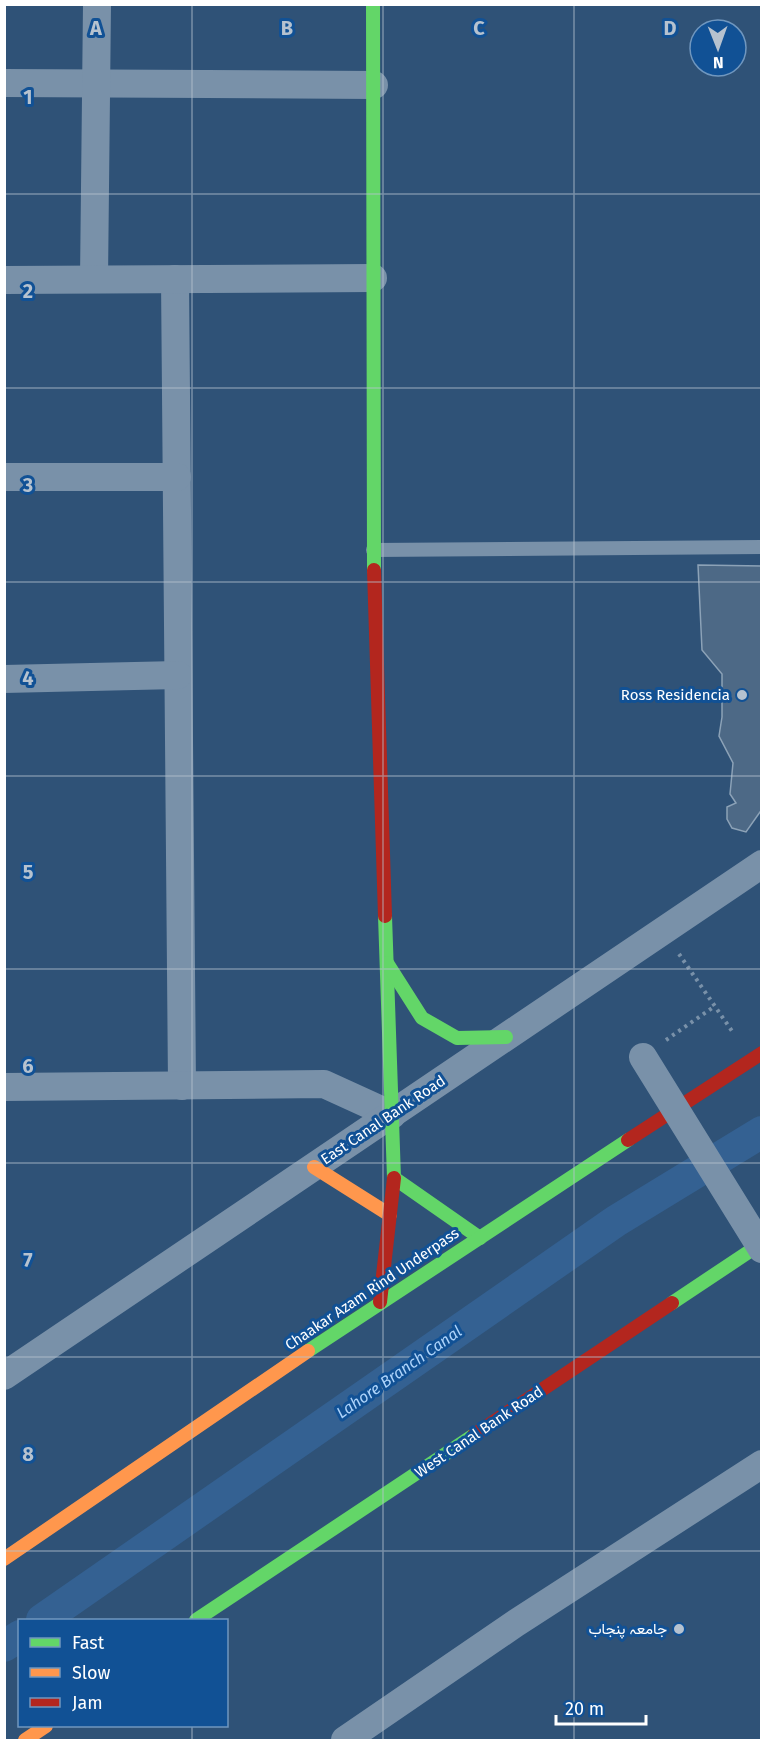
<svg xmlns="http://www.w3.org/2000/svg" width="766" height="1745" viewBox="0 0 766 1745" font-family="'Fira Sans',Vazirmatn,sans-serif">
  <rect width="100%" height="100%" fill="#2f5277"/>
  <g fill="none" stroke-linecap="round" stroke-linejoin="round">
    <g stroke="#346192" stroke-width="32">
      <path d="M 42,1620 L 616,1221 L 762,1132"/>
      <path d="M 4,1646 L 20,1636"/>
    </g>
  </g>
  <path fill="#4d6986" stroke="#8ca2b7" stroke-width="1.5" d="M 698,565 L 762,566 L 762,813 L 760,812 L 746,832 L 732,828 L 727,819 L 727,807 L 736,803 L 730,794 L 733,763 L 719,736 L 722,717 L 722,674 L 702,650 Z"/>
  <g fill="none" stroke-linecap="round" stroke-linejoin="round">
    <g stroke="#7991a9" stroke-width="4" stroke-dasharray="3 4.5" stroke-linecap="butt">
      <path d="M 679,954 L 734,1034"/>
      <path d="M 666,1040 L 715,1006"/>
    </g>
    <path stroke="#7991a9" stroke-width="14" d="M 373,550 L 762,547"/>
    <g stroke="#7991a9" stroke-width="28">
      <path d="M 4,83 L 374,85"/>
      <path d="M 94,279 L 97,4"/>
      <path d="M 175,279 L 182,1086"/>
      <path d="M 4,280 L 373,278"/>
      <path d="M 4,477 L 177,477"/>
      <path d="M 4,679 L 178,675"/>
      <path d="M 4,1087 L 324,1084 L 392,1115"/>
      <path d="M 4,1376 L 762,864"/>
      <path d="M 345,1740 L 516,1623 L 762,1464"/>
    </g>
    <g stroke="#63d668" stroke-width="14">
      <path d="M 373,4 L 374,570"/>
      <path d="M 385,916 L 394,1178 L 480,1238"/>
      <path d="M 387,963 L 422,1018 L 457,1038 L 506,1037"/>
      <path d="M 672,1303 L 762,1243"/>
      <path d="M 308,1351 L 628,1140"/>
      <path d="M 196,1620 L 474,1435"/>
    </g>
    <g stroke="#ff974d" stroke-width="14">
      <path d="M 314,1167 L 390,1215"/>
      <path d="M 4,1559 L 308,1351"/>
      <path d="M 25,1740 L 46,1726"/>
    </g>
    <g stroke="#b3261e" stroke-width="14">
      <path d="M 374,570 L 385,916"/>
      <path d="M 628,1140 L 762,1053"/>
      <path d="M 380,1302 L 394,1178"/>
      <path d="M 474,1435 L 672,1303"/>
    </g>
    <path stroke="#7991a9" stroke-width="28" d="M 643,1057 L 762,1249"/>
  </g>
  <path fill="none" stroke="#b6c2cf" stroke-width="1.5" stroke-opacity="0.55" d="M 192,4 L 192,1620M 383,4 L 383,1740M 574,4 L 574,1740M 4,194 L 762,194M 4,388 L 762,388M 4,582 L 762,582M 4,776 L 762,776M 4,969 L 762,969M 4,1163 L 762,1163M 4,1357 L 762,1357M 4,1551 L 762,1551M 192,1726 L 192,1740"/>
  <g fill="#b6c2cf" stroke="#115195" stroke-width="2">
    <circle cx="742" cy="695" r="6"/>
    <circle cx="679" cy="1629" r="6"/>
  </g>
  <g text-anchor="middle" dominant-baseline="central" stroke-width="6" stroke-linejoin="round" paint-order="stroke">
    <g font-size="15" fill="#fff" stroke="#115195" text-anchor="end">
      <text x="730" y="695">Ross Residencia</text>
      <text x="667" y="1629">جامعہ پنجاب</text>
    </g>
    <g font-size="15" fill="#fff" stroke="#115195">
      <text transform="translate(383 1120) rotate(-34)">East Canal Bank Road</text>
      <text transform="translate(372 1289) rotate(-34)">Chaakar Azam Rind Underpass</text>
      <text transform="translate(479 1432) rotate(-34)">West Canal Bank Road</text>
    </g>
    <g font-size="16" font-style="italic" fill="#add3fa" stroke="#115195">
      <text transform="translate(399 1372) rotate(-35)">Lahore Branch Canal</text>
    </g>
  </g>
  <g font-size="20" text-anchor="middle" font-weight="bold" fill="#b6c2cf" stroke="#115195" stroke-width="6" stroke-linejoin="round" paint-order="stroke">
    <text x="96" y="35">A</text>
    <text x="287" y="35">B</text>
    <text x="479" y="35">C</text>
    <text x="670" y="35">D</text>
    <text x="28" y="104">1</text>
    <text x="28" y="298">2</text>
    <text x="28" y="492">3</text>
    <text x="28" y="685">4</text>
    <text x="28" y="879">5</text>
    <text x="28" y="1073">6</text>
    <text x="28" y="1267">7</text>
    <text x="28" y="1461">8</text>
  </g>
  <rect width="766" height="1745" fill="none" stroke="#ffffff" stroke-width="12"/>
  <rect x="18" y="1619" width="210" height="108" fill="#115195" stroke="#7097bf" stroke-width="1.5"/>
  <rect x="30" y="1638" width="30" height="9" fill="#63d668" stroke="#7097bf" stroke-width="1.5"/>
  <text x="72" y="1649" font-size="18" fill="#ffffff">Fast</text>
  <rect x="30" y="1668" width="30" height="9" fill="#ff974d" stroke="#7097bf" stroke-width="1.5"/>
  <text x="72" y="1679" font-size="18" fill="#ffffff">Slow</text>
  <rect x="30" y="1698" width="30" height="9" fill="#b3261e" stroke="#7097bf" stroke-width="1.5"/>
  <text x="72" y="1709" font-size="18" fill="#ffffff">Jam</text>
  <g transform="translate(718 48) rotate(179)"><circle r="28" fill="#115195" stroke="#7097bf" stroke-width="1.5"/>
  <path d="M0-4.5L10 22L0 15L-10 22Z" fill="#b6c2cf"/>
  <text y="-9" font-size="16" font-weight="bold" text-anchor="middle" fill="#ffffff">N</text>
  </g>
  <path d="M556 1715v9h90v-9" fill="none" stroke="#ffffff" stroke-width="3"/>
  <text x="565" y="1715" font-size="18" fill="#ffffff" stroke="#115195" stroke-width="4.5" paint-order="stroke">20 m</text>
</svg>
